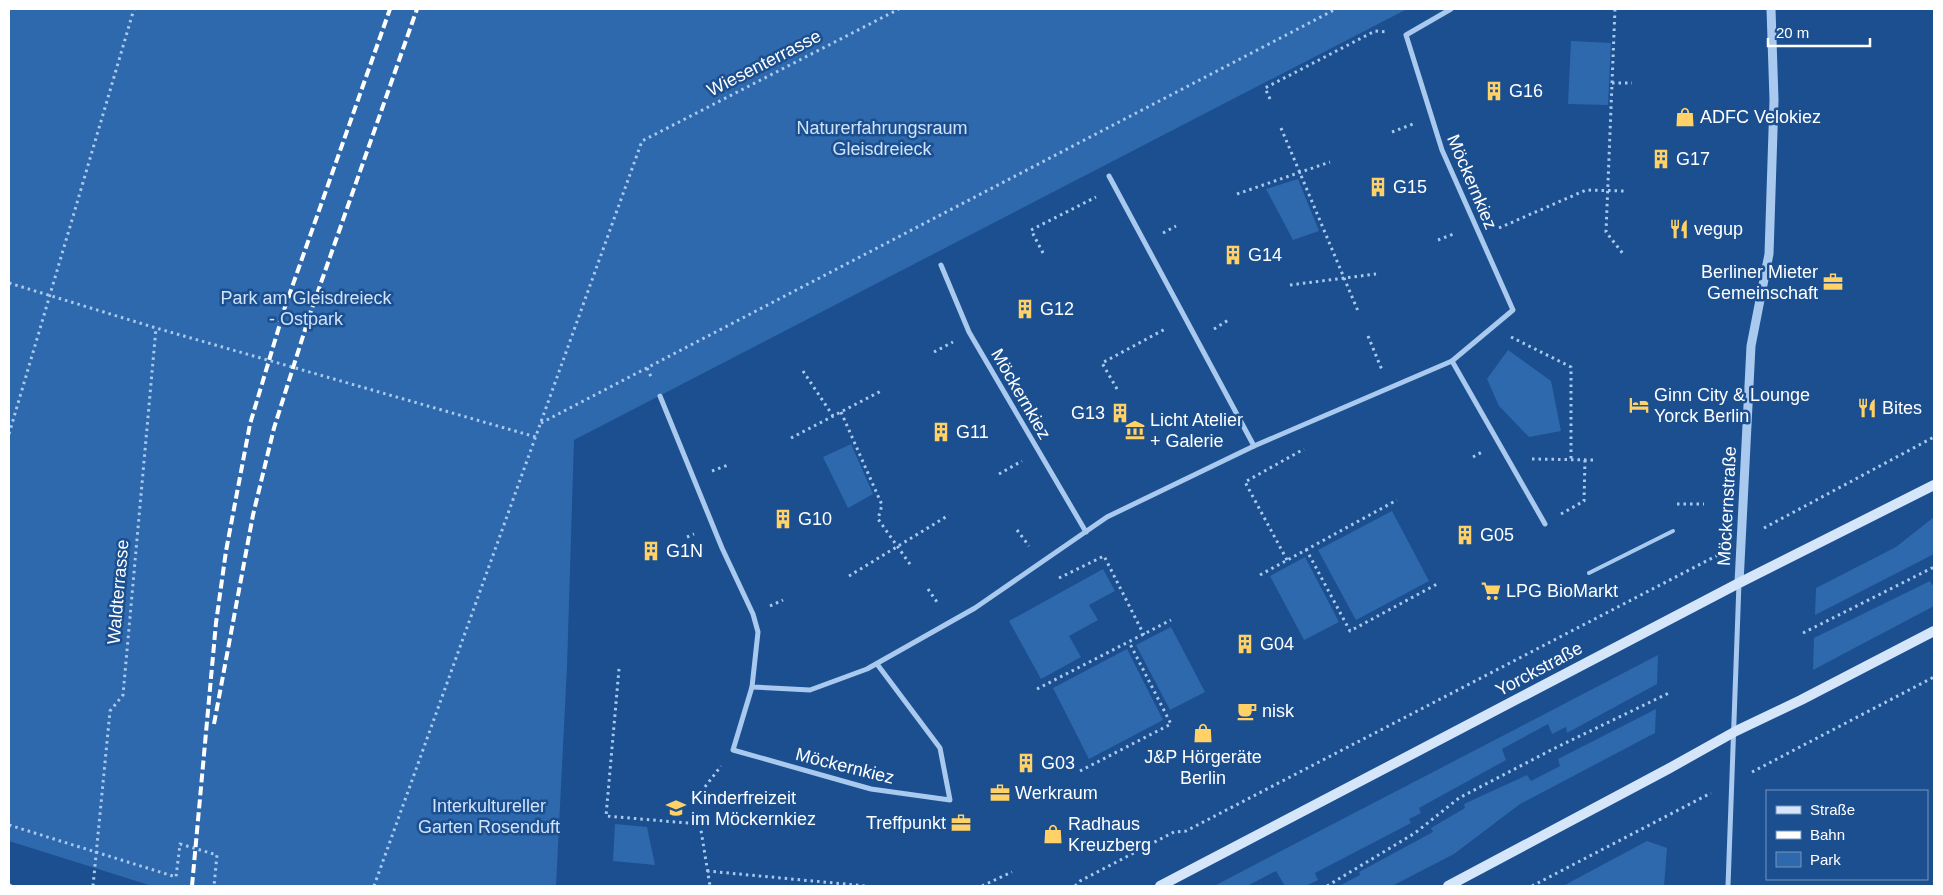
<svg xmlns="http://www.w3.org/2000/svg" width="1943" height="895" viewBox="0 0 1943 895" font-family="Arial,sans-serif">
  <rect width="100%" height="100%" fill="#1b4f8f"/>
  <g fill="#2e69ad">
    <path d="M 9,9 L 1407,9 L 574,440 L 567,667 L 556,886 L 152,886 L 9,841 Z"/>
    <path d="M 1571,41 L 1611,43 L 1608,105 L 1568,104 Z"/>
    <path d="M 1298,179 L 1319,231 L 1293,240 L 1266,189 Z"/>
    <path d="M 1508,350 L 1551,381 L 1561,431 L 1529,437 L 1499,406 L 1487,379 Z"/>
    <path d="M 851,444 L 873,494 L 848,508 L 823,457 Z"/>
    <path d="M 1392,511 L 1429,581 L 1356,620 L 1318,550 Z"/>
    <path d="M 1934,517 L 1934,554 L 1815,615 L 1816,588 L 1896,547 Z"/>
    <path d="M 1305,557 L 1339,622 L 1304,640 L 1270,576 Z"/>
    <path d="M 1103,569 L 1115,591 L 1089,605 L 1098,620 L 1069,636 L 1081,657 L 1041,679 L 1009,621 Z"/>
    <path d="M 1930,581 L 1932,585 L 1934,584 L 1934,606 L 1813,670 L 1814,638 Z"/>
    <path d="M 1171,627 L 1205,692 L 1170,710 L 1136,645 Z"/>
    <path d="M 1127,649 L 1163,720 L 1089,759 L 1053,688 Z"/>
    <path d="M 1658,655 L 1657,684 L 1567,733 L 1566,727 L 1552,734 L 1548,724 L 1502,749 L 1506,760 L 1419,808 L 1421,813 L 1409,819 L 1411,823 L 1315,873 L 1318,880 L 1306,886 L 1285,886 L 1276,871 L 1247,886 L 1214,886 Z"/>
    <path d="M 1656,709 L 1655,733 L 1520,804 L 1454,854 L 1392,886 L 1339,886 L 1360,875 L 1359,872 L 1433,832 L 1431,828 L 1465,808 L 1464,804 L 1527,775 L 1531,781 L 1560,766 L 1558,759 Z"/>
    <path d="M 615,824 L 647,827 L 655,865 L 613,861 Z"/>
    <path d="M 1647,841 L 1667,848 L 1664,886 L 1563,886 Z"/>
  </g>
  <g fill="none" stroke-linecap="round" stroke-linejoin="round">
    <g stroke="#a9c9ee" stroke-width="3" stroke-dasharray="2.5 4" stroke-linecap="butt">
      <path d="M 1615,9 L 1606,232 L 1624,255"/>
      <path d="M 1612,83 L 1632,83"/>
      <path d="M 1270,99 L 1265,88 L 1375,31 L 1388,32"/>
      <path d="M 1281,128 L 1358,311"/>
      <path d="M 1392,132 L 1413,124"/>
      <path d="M 1237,194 L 1330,162"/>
      <path d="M 1499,228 L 1586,190 L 1626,191"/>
      <path d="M 1163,233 L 1176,226"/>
      <path d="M 1438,240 L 1456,233"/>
      <path d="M 1043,253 L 1031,230 L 1096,197"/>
      <path d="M 9,283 L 156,328 L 536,437"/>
      <path d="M 1290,285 L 1376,274"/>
      <path d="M 1214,329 L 1230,319"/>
      <path d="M 1368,336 L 1382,370"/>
      <path d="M 1511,337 L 1571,367 L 1571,460"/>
      <path d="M 934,352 L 953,342"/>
      <path d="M 647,368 L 652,379"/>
      <path d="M 803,371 L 833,416"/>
      <path d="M 1117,389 L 1102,363 L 1167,328"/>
      <path d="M 841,412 L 882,505 L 878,519 L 912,567"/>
      <path d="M 541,423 L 1336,9"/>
      <path d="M 9,434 L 134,9"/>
      <path d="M 791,438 L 883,390"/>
      <path d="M 1473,457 L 1482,452"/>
      <path d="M 1532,459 L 1594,460"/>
      <path d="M 712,471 L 728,465"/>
      <path d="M 999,474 L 1022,461"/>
      <path d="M 1677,504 L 1704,504"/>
      <path d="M 1561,514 L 1584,501 L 1585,460"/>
      <path d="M 1764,528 L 1934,437"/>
      <path d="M 1017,530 L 1029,546"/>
      <path d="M 687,537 L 694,534"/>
      <path d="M 1306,549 L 1350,631 L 1439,583"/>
      <path d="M 1287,560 L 1245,482 L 1304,449"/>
      <path d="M 1260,575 L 1397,500"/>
      <path d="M 849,576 L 949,515"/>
      <path d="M 1059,578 L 1104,556 L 1144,635"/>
      <path d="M 928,589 L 939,605"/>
      <path d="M 770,606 L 783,600"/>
      <path d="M 1803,633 L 1934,567"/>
      <path d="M 619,669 L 606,816 L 699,824"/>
      <path d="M 1037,689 L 1171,620"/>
      <path d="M 1080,771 L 1171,724 L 1129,642"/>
      <path d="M 1752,772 L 1934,677"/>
      <path d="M 701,792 L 721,766"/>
      <path d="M 699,818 L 710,886"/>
      <path d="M 9,825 L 176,877 L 180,844 L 217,855 L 214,886"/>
      <path d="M 707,871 L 866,886"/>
      <path d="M 9,885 L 14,886"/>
      <path d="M 93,886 L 110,711 L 123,695 L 156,328"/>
      <path d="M 374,886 L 642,141 L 899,9"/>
      <path d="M 982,886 L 1012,872"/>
      <path d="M 1075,886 L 1080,881 L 1174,832 L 1186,831 L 1718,555"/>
      <path d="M 1327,886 L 1415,833 L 1459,798 L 1553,749 L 1671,692"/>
      <path d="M 1532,886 L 1711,793"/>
    </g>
    <path stroke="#a9c9ee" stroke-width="4" d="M 1589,573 L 1673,531"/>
    <g stroke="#a9c9ee" stroke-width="5">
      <path d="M 1109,176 L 1254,446"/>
      <path d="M 941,265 L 969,332 L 1086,532"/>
      <path d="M 1452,361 L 1545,524"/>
      <path d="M 660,396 L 722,548 L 753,614 L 758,632 L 752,687 L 810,690 L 867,669 L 975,608 L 1107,517 L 1254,446 L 1452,361 L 1513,310 L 1442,150 L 1406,35 L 1451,9"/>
      <path d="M 752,687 L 733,750 L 871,789 L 950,800 L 940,748 L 877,664"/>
      <path d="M 1728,886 L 1739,583"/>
    </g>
    <path stroke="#a9c9ee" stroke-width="9" d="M 1739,583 L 1751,346 L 1769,254 L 1774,100 L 1771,9"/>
    <g stroke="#d6e6fa" stroke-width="10">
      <path d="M 1160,886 L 1739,583 L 1934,485"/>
      <path d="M 1448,886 L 1668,769 L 1736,731 L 1801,700 L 1934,631"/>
    </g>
    <g stroke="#fff" stroke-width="4" stroke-dasharray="9 4" stroke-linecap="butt">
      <path d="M 214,724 L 253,515 L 274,428 L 310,314 L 417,9"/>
      <path d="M 192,886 L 216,623 L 226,551 L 250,424 L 285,307 L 390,9"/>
    </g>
  </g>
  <defs>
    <symbol id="building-bare" viewBox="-9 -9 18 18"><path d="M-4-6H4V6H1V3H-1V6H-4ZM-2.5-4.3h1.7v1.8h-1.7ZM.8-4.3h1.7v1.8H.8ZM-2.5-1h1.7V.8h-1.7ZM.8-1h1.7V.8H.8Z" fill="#ffd166" stroke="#1b4f8f" stroke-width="2.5" paint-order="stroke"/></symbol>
    <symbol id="shop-bare" viewBox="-9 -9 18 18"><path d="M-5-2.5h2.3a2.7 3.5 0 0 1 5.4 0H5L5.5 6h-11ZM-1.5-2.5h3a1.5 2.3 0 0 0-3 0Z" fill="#ffd166" stroke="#1b4f8f" stroke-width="2.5" paint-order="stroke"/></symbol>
    <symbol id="restaurant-bare" viewBox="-9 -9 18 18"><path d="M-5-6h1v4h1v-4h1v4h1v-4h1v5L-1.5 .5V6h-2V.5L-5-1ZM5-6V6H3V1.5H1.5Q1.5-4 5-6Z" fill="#ffd166" stroke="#1b4f8f" stroke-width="2.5" paint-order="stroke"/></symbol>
    <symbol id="office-bare" viewBox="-9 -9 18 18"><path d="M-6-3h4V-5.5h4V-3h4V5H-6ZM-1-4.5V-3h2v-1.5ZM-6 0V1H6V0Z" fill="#ffd166" stroke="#1b4f8f" stroke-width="2.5" paint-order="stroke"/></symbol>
    <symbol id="hotel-bare" viewBox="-9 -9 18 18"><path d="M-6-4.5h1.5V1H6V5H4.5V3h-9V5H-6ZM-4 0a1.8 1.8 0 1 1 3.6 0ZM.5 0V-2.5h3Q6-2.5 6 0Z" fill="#ffd166" stroke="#1b4f8f" stroke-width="2.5" paint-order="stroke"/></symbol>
    <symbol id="museum-bare" viewBox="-9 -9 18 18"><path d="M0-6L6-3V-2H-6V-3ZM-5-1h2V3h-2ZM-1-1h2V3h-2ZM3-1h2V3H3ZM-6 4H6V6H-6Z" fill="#ffd166" stroke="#1b4f8f" stroke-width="2.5" paint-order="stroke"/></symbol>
    <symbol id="supermarket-bare" viewBox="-9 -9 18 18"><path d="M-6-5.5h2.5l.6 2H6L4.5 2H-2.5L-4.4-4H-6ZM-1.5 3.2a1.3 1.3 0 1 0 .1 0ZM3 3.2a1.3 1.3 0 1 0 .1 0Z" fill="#ffd166" stroke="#1b4f8f" stroke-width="2.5" paint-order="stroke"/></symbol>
    <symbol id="cafe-bare" viewBox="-9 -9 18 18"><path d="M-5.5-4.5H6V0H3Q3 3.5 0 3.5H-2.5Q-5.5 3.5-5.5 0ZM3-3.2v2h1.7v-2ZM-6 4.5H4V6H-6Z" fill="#ffd166" stroke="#1b4f8f" stroke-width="2.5" paint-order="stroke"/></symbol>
    <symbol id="school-bare" viewBox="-9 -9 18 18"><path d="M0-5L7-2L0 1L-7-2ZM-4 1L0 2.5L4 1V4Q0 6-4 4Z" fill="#ffd166" stroke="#1b4f8f" stroke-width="2.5" paint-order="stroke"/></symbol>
  </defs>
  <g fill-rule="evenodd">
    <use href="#building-bare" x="1480" y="77" width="28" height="28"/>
    <use href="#shop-bare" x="1671" y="103" width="28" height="28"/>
    <use href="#building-bare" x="1647" y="145" width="28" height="28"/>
    <use href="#building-bare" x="1364" y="173" width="28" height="28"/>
    <use href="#restaurant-bare" x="1665" y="215" width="28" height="28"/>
    <use href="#building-bare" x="1219" y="241" width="28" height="28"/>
    <use href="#office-bare" x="1819" y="268" width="28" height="28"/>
    <use href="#building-bare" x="1011" y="295" width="28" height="28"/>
    <use href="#hotel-bare" x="1625" y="391" width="28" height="28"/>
    <use href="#restaurant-bare" x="1853" y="394" width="28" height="28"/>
    <use href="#building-bare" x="1106" y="399" width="28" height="28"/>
    <use href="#museum-bare" x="1121" y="416" width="28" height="28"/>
    <use href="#building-bare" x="927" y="418" width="28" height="28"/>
    <use href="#building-bare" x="769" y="505" width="28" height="28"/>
    <use href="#building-bare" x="1451" y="521" width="28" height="28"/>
    <use href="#building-bare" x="637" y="537" width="28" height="28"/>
    <use href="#supermarket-bare" x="1477" y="577" width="28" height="28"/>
    <use href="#building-bare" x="1231" y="630" width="28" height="28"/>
    <use href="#cafe-bare" x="1233" y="697" width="28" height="28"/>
    <use href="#shop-bare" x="1189" y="719" width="28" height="28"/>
    <use href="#building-bare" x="1012" y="749" width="28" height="28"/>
    <use href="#office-bare" x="986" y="779" width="28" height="28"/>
    <use href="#school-bare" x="662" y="794" width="28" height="28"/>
    <use href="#office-bare" x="947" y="809" width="28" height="28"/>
    <use href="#shop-bare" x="1039" y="820" width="28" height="28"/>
  </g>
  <g text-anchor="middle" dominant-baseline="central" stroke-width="5" stroke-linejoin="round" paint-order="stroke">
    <g font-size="18" fill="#fff" stroke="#1b4f8f">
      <text transform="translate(764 63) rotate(-27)">Wiesenterrasse</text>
      <text transform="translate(1472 182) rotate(67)">Möckernkiez</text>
      <text transform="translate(1021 394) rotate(60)">Möckernkiez</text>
      <text transform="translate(1727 506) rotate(-87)">Möckernstraße</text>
      <text transform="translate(118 592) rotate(-85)">Waldterrasse</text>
      <text transform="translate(1539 669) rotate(-28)">Yorckstraße</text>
      <text transform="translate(845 766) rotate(14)">Möckernkiez</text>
    </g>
    <g font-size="18" fill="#fff" stroke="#1b4f8f" text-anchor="start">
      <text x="1509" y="91">G16</text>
      <text x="1700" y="117">ADFC Velokiez</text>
      <text x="1676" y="159">G17</text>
      <text x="1393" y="187">G15</text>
      <text x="1694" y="229">vegup</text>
      <text x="1248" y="255">G14</text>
      <text x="1818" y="272" text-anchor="end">Berliner Mieter<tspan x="1818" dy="21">Gemeinschaft</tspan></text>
      <text x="1040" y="309">G12</text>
      <text x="1654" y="395">Ginn City &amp; Lounge<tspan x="1654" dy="21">Yorck Berlin</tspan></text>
      <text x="1882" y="408">Bites</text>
      <text x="1105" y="413" text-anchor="end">G13</text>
      <text x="1150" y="420">Licht Atelier<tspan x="1150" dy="21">+ Galerie</tspan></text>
      <text x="956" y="432">G11</text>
      <text x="798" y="519">G10</text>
      <text x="1480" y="535">G05</text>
      <text x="666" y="551">G1N</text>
      <text x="1506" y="591">LPG BioMarkt</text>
      <text x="1260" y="644">G04</text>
      <text x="1262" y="711">nisk</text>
      <text x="1203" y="757" text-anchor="middle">J&amp;P Hörgeräte<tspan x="1203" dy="21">Berlin</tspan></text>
      <text x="1041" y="763">G03</text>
      <text x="1015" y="793">Werkraum</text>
      <text x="691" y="798">Kinderfreizeit<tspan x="691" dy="21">im Möckernkiez</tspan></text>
      <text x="946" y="823" text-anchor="end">Treffpunkt</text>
      <text x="1068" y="824">Radhaus<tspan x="1068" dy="21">Kreuzberg</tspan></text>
    </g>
    <g font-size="18" fill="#cfe3fa" stroke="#1b4f8f">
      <text x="882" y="128">Naturerfahrungsraum<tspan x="882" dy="21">Gleisdreieck</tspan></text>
      <text x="306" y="298">Park am Gleisdreieck<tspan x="306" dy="21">- Ostpark</tspan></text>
      <text x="489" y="806">Interkultureller<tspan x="489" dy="21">Garten Rosenduft</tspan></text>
    </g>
  </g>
  <rect width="1943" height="895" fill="none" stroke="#ffffff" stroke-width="20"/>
  <rect x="1766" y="790" width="162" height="90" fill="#1b4f8f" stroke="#7695bc"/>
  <rect x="1776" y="806" width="25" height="8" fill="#d6e6fa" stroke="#7695bc"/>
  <text x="1810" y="815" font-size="15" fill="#ffffff">Straße</text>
  <rect x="1776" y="831" width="25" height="8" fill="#ffffff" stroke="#7695bc"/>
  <text x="1810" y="840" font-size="15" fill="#ffffff">Bahn</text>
  <rect x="1776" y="852" width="25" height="15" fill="#2e69ad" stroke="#7695bc"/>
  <text x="1810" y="865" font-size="15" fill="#ffffff">Park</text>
  <path d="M1768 38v8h102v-8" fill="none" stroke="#ffffff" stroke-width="2.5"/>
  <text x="1776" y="38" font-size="15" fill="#ffffff" stroke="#1b4f8f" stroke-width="4" paint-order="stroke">20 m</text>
</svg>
